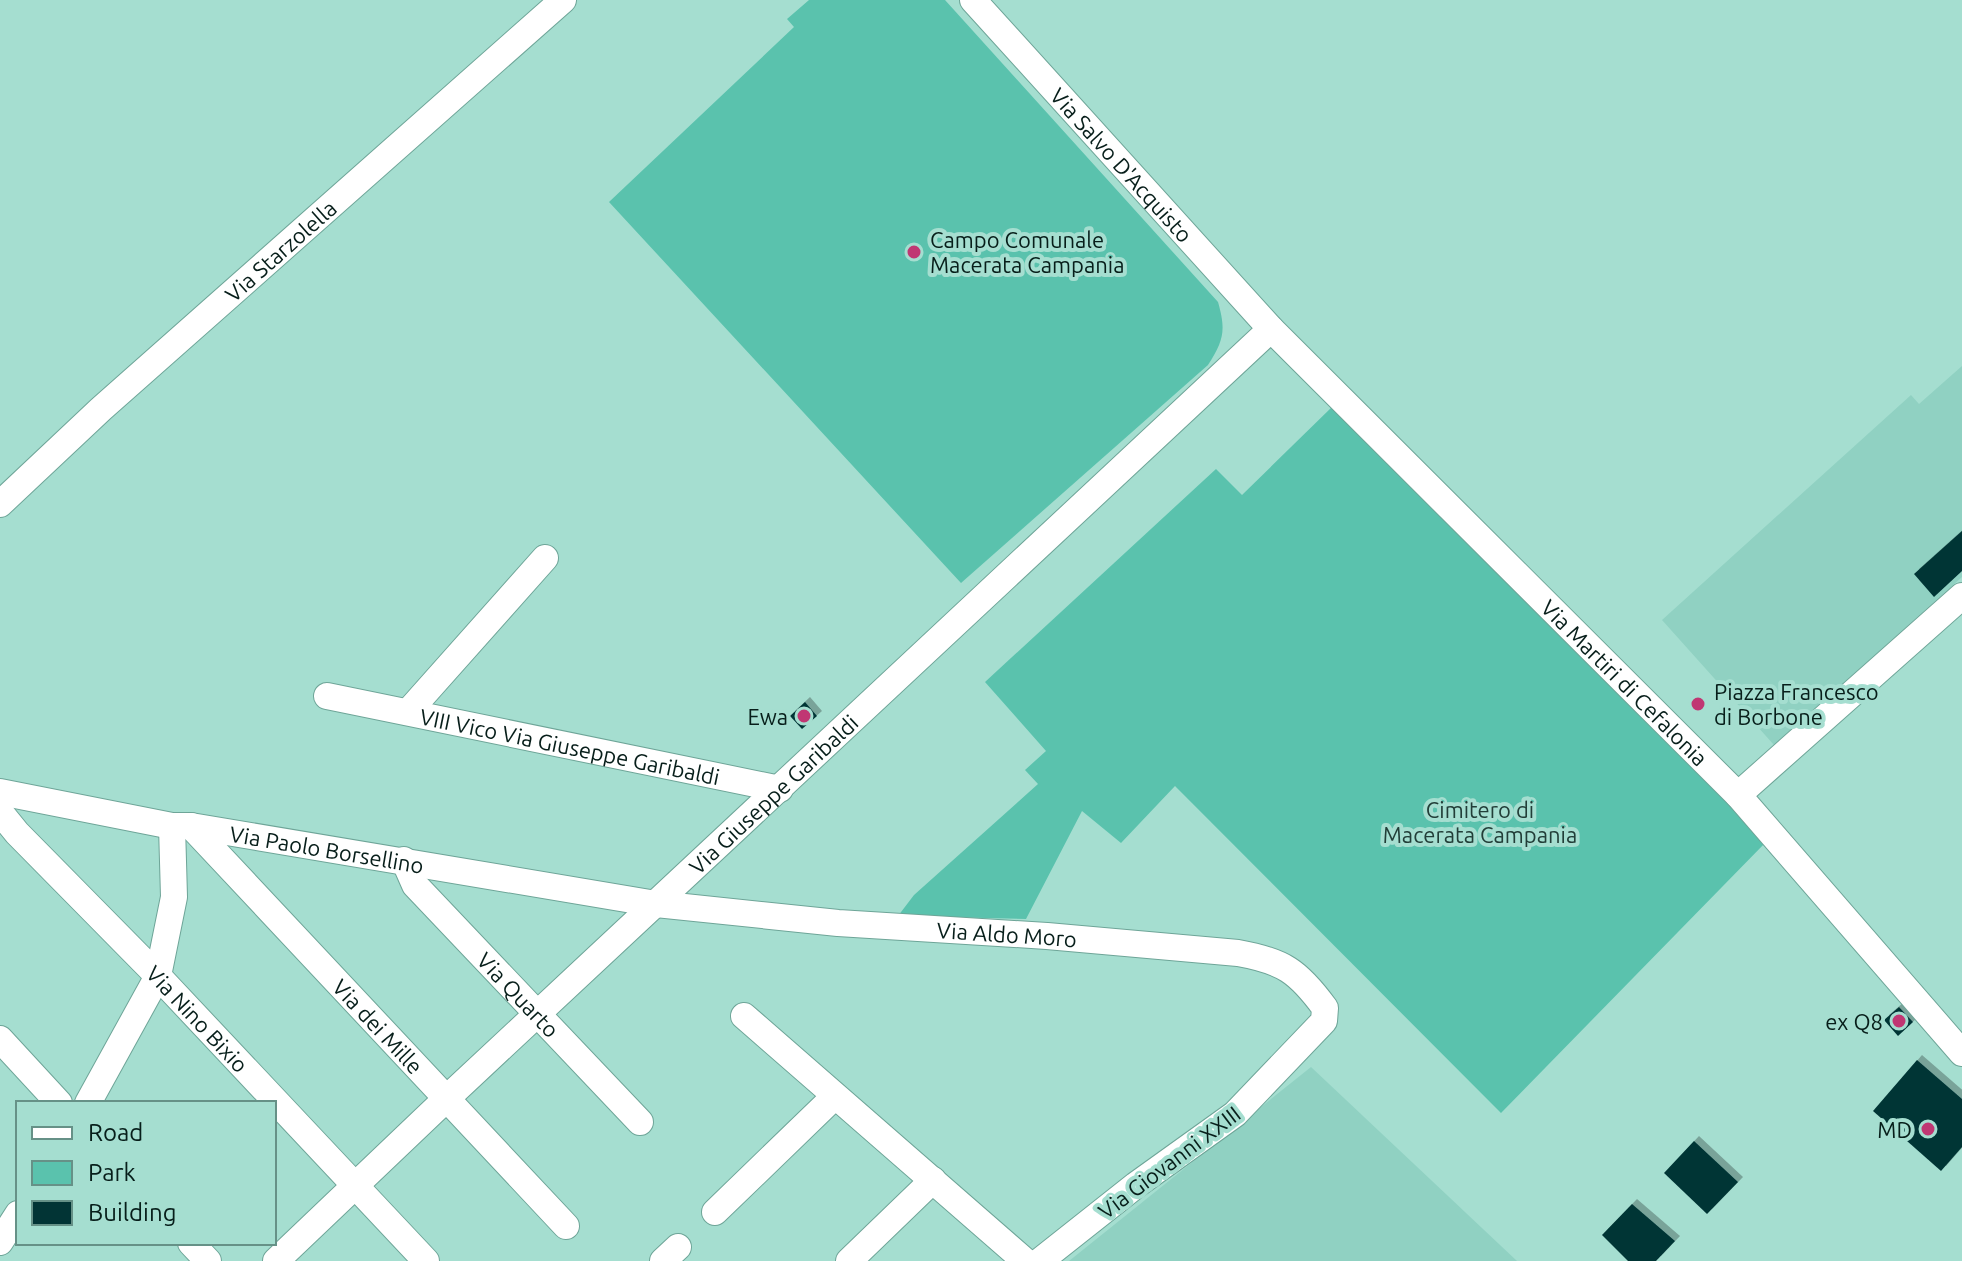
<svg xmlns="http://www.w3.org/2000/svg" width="1962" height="1261" viewBox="0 0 1962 1261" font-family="Ubuntu,sans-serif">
  <defs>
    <filter id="shadow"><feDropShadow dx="5" dy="-5" stdDeviation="0" flood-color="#0004"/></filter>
  </defs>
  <rect width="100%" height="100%" fill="#a5ded0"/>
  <g fill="#90d1c2">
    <path d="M 1962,366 L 1962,577 L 1774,745 L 1662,620 L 1911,395 L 1919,404 Z"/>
    <path d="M 1311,1067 L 1517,1261 L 1069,1261 Z"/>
  </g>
  <g fill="#5ac2ad">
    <path d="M 809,0 L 945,0 L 1218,302 C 1226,330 1224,340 1208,365 L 961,583 L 609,202 L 794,27 L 787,19 Z"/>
    <path d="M 1333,406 L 1679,748 L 1766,842 L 1501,1113 L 1175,786 L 1121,843 L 1082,811 L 1026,919 L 898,916 L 914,895 L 1038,784 L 1025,770 L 1046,751 L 985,682 L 1216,469 L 1242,495 Z"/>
  </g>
  <g fill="#023435" filter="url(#shadow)">
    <path d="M 1962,531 L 1962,571 L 1934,597 L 1914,574 Z"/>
    <path d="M 805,702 L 817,716 L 802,729 L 790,716 Z"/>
    <path d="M 1899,1007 L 1913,1022 L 1898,1036 L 1884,1020 Z"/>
    <path d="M 1917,1060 L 1962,1099 L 1962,1147 L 1941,1171 L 1873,1111 Z"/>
    <path d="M 1694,1141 L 1738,1182 L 1707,1214 L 1664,1173 Z"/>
    <path d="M 1632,1204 L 1675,1241 L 1656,1261 L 1628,1261 L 1602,1235 Z"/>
  </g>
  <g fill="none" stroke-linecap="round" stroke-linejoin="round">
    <defs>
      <g id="minor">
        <path id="s1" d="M 973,0 L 1271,329 L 1738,795 L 1962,1053"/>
        <path id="s2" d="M 0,504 L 101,409 L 563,0"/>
        <path id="s3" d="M 327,696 L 780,789"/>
        <path d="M 408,712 L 545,558"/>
        <path id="s4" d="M 0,792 L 172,826 L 191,826 L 656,904 L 838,923 L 1047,936 L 1238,953 C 1283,961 1298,971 1325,1008 L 1324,1021 L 1235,1114 L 1136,1185 L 1040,1261"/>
        <path d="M 1738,795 L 1962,596"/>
        <path id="s5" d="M 0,812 L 17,833 L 158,976 L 426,1261"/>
        <path id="s6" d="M 191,826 L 566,1226"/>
        <path id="s7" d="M 404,860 L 415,885 L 640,1122"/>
        <path d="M 744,1016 L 1025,1261"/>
        <path d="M 0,1039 L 59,1103"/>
        <path d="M 88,1103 L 158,976 L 174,897 L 172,826"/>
        <path d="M 715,1212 L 835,1096"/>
        <path d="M 0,1242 L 18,1214"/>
        <path d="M 191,1243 L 208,1261"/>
        <path id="s8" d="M 276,1261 L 445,1100 L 1271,329"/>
        <path d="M 663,1261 L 678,1247"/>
        <path d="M 849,1261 L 933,1180"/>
      </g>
    </defs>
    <use href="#minor" stroke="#6ea598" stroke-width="28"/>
    <use href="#minor" stroke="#fff" stroke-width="26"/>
  </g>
  <g fill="#c03773" stroke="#a5ded0" stroke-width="3">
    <circle cx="914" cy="252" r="8"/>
    <circle cx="1698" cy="704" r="8"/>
    <circle cx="804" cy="716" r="8"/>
    <circle cx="1899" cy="1021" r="8"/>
    <circle cx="1928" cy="1129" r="8"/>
  </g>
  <g text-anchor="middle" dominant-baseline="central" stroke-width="8" stroke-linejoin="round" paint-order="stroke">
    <g font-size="22" fill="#071e1a" stroke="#a5ded0">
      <text stroke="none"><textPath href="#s1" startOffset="222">Via Salvo D'Acquisto</textPath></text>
      <text stroke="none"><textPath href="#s2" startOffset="378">Via Starzolella</textPath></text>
      <text stroke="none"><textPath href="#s1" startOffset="944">Via Martiri di Cefalonia</textPath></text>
      <text stroke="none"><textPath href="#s3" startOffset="248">VIII Vico Via Giuseppe Garibaldi</textPath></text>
      <text stroke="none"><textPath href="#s8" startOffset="682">Via Giuseppe Garibaldi</textPath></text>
      <text stroke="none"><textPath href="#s4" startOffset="332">Via Paolo Borsellino</textPath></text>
      <text stroke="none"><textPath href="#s4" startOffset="1018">Via Aldo Moro</textPath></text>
      <text stroke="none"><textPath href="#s7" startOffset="178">Via Quarto</textPath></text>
      <text stroke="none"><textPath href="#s5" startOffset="286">Via Nino Bixio</textPath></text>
      <text stroke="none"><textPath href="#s6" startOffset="274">Via dei Mille</textPath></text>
      <text transform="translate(1169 1162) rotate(-37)">Via Giovanni XXIII</text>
    </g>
    <g font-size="22" fill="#071e1a" stroke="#a5ded0" text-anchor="end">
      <text x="930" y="239" text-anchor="start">Campo Comunale<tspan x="930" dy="25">Macerata Campania</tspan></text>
      <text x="1714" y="691" text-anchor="start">Piazza Francesco<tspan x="1714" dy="25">di Borbone</tspan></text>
      <text x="788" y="716">Ewa</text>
      <text x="1883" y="1021">ex Q8</text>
      <text x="1912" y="1129">MD</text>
    </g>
    <g font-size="22" fill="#223e38" stroke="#a5ded0">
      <text x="1480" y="809">Cimitero di<tspan x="1480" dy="25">Macerata Campania</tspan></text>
    </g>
  </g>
  <rect x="16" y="1101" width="260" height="144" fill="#a5ded0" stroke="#669187" stroke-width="2"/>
  <rect x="32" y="1127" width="40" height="12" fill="#ffffff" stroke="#669187" stroke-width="2"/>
  <text x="88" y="1141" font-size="24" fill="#071e1a">Road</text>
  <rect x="32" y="1161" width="40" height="24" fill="#5ac2ad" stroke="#669187" stroke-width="2"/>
  <text x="88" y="1181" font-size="24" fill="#071e1a">Park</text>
  <rect x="32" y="1201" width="40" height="24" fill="#023435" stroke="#669187" stroke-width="2"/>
  <text x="88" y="1221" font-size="24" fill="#071e1a">Building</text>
</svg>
